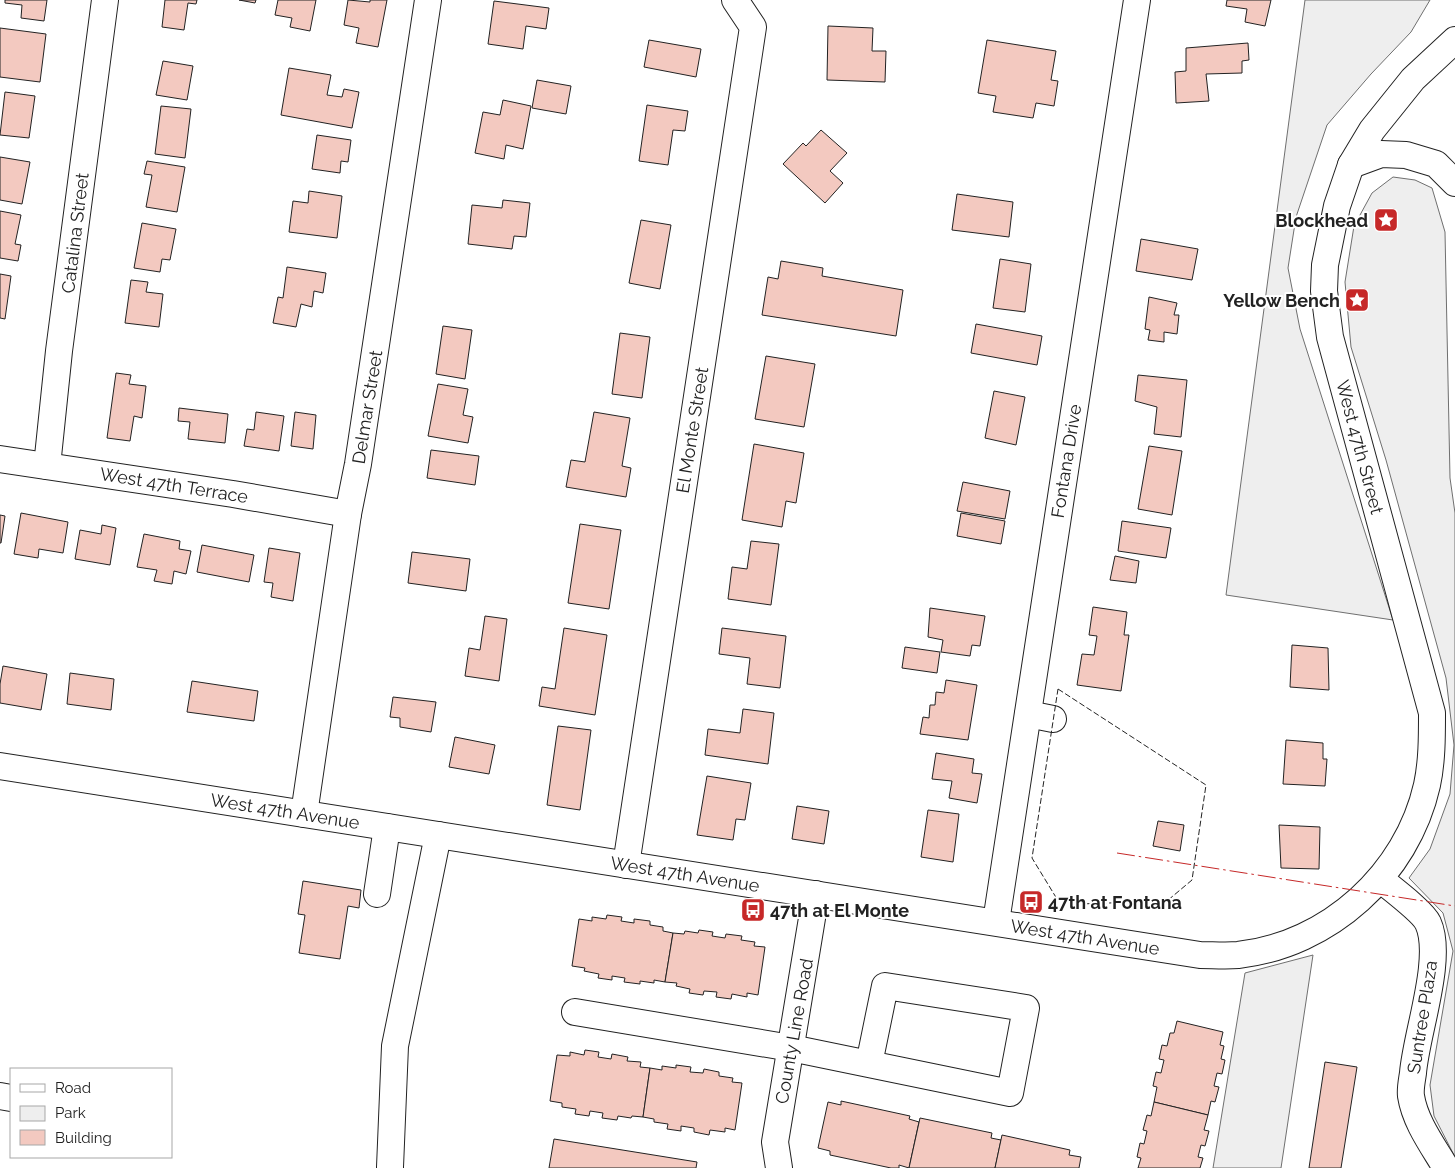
<svg xmlns="http://www.w3.org/2000/svg" width="1455" height="1168" viewBox="0 0 1455 1168" font-family="Raleway,sans-serif">
  <rect width="100%" height="100%" fill="#fff"/>
  <g fill="#eee" stroke="#6f6f6f">
    <path d="M 1305,0 L 1430,0 L 1411,32 L 1371,74 L 1327,125 L 1296,217 L 1288,268 L 1300,329 L 1393,620 L 1226,595 Z"/>
    <path d="M 1393,177 L 1415,180 L 1432,188 L 1445,232 L 1450,478 L 1455,513 L 1455,1157 L 1434,1116 L 1430,1085 L 1453,951 L 1443,913 L 1409,878 L 1430,849 L 1450,794 L 1454,745 L 1446,678 L 1386,460 L 1351,347 L 1345,282 L 1354,226 L 1372,193 Z"/>
    <path d="M 1313,955 L 1281,1168 L 1213,1168 L 1245,973 Z"/>
  </g>
  <g fill="#f3c9c0" stroke="#222">
    <path d="M 5,0 L 47,0 L 44,21 L 21,18 L 22,5 L 5,3 Z"/>
    <path d="M 165,0 L 197,0 L 196,4 L 188,3 L 184,30 L 162,27 Z"/>
    <path d="M 239,0 L 256,0 L 255,3 Z"/>
    <path d="M 278,0 L 316,0 L 310,31 L 290,27 L 292,18 L 275,15 Z"/>
    <path d="M 348,0 L 370,2 L 370,0 L 387,0 L 378,47 L 356,43 L 359,28 L 344,25 Z"/>
    <path d="M 1227,0 L 1271,0 L 1265,26 L 1245,22 L 1247,9 L 1226,6 Z"/>
    <path d="M 494,1 L 549,8 L 546,29 L 526,26 L 523,49 L 488,44 Z"/>
    <path d="M 828,26 L 873,28 L 872,51 L 886,51 L 885,82 L 827,80 Z"/>
    <path d="M 0,28 L 46,34 L 40,82 L 0,77 Z"/>
    <path d="M 649,40 L 701,49 L 696,77 L 644,67 Z"/>
    <path d="M 987,40 L 1056,51 L 1051,80 L 1058,81 L 1054,106 L 1036,103 L 1033,118 L 993,112 L 996,96 L 978,93 Z"/>
    <path d="M 1248,43 L 1249,60 L 1242,61 L 1242,73 L 1206,74 L 1209,101 L 1176,103 L 1175,72 L 1186,71 L 1186,48 Z"/>
    <path d="M 163,61 L 193,66 L 187,100 L 156,95 Z"/>
    <path d="M 289,68 L 331,75 L 327,95 L 342,97 L 344,89 L 359,92 L 352,128 L 281,115 Z"/>
    <path d="M 537,80 L 571,86 L 566,114 L 532,108 Z"/>
    <path d="M 5,92 L 35,96 L 29,138 L 0,135 Z"/>
    <path d="M 503,100 L 531,106 L 523,149 L 506,145 L 504,159 L 475,153 L 483,112 L 500,115 Z"/>
    <path d="M 647,105 L 688,111 L 685,131 L 673,130 L 668,165 L 639,161 Z"/>
    <path d="M 161,106 L 191,109 L 185,158 L 155,154 Z"/>
    <path d="M 821,130 L 847,153 L 830,171 L 843,183 L 825,203 L 783,164 L 803,143 L 806,146 Z"/>
    <path d="M 317,135 L 351,140 L 348,162 L 341,161 L 340,173 L 312,169 Z"/>
    <path d="M 0,157 L 30,162 L 22,204 L 0,200 Z"/>
    <path d="M 147,161 L 185,167 L 177,212 L 146,207 L 152,175 L 144,174 Z"/>
    <path d="M 309,191 L 342,196 L 337,238 L 289,232 L 293,201 L 308,203 Z"/>
    <path d="M 957,194 L 1013,202 L 1009,237 L 952,230 Z"/>
    <path d="M 503,200 L 530,203 L 526,237 L 514,236 L 512,249 L 468,244 L 472,205 L 502,208 Z"/>
    <path d="M 0,211 L 21,215 L 15,244 L 21,245 L 18,261 L 0,258 Z"/>
    <path d="M 641,220 L 671,225 L 660,289 L 629,283 Z"/>
    <path d="M 142,223 L 176,229 L 170,260 L 162,259 L 160,272 L 134,268 Z"/>
    <path d="M 1141,239 L 1198,249 L 1192,280 L 1136,271 Z"/>
    <path d="M 1000,259 L 1031,264 L 1025,312 L 993,308 Z"/>
    <path d="M 781,261 L 823,268 L 822,276 L 903,290 L 896,336 L 762,315 L 768,277 L 778,279 Z"/>
    <path d="M 287,267 L 326,273 L 323,293 L 314,291 L 312,307 L 301,304 L 296,327 L 273,323 L 278,297 L 283,298 Z"/>
    <path d="M 0,274 L 11,276 L 5,319 L 0,318 Z"/>
    <path d="M 131,280 L 148,282 L 146,292 L 163,294 L 159,327 L 125,323 Z"/>
    <path d="M 1149,297 L 1177,303 L 1174,315 L 1179,315 L 1177,334 L 1164,332 L 1164,342 L 1148,340 L 1150,330 L 1145,329 Z"/>
    <path d="M 976,324 L 1042,336 L 1037,365 L 971,353 Z"/>
    <path d="M 443,326 L 472,330 L 465,379 L 436,374 Z"/>
    <path d="M 620,333 L 650,337 L 642,398 L 612,394 Z"/>
    <path d="M 766,356 L 815,364 L 804,427 L 755,419 Z"/>
    <path d="M 116,373 L 131,375 L 129,384 L 146,386 L 142,418 L 134,416 L 130,441 L 107,438 Z"/>
    <path d="M 1138,375 L 1187,380 L 1181,437 L 1154,434 L 1157,407 L 1135,401 Z"/>
    <path d="M 438,384 L 468,389 L 463,415 L 473,417 L 468,443 L 428,436 Z"/>
    <path d="M 994,391 L 1025,397 L 1016,445 L 985,438 Z"/>
    <path d="M 179,408 L 228,414 L 225,443 L 188,439 L 190,422 L 178,421 Z"/>
    <path d="M 256,412 L 284,416 L 279,451 L 244,446 L 247,429 L 254,430 Z"/>
    <path d="M 295,412 L 316,415 L 313,449 L 291,446 Z"/>
    <path d="M 594,412 L 630,418 L 622,466 L 631,468 L 626,497 L 566,487 L 571,460 L 585,462 Z"/>
    <path d="M 754,444 L 804,453 L 796,503 L 786,501 L 782,527 L 742,520 Z"/>
    <path d="M 1149,446 L 1182,451 L 1172,515 L 1138,509 Z"/>
    <path d="M 431,450 L 479,456 L 475,485 L 427,478 Z"/>
    <path d="M 963,482 L 1010,491 L 1005,519 L 957,511 Z"/>
    <path d="M 21,513 L 68,522 L 63,553 L 39,549 L 38,558 L 14,554 Z"/>
    <path d="M 961,513 L 1005,521 L 1001,544 L 957,536 Z"/>
    <path d="M 0,515 L 5,516 L 1,543 L 0,543 Z"/>
    <path d="M 1122,521 L 1171,528 L 1166,558 L 1118,551 Z"/>
    <path d="M 580,524 L 621,530 L 609,609 L 568,603 Z"/>
    <path d="M 102,525 L 116,528 L 110,565 L 75,559 L 80,530 L 101,534 Z"/>
    <path d="M 144,534 L 180,541 L 179,549 L 191,551 L 186,574 L 174,571 L 172,584 L 154,581 L 157,570 L 137,567 Z"/>
    <path d="M 751,541 L 779,544 L 771,605 L 728,599 L 732,567 L 747,569 Z"/>
    <path d="M 202,545 L 254,555 L 249,582 L 197,572 Z"/>
    <path d="M 269,548 L 300,553 L 293,601 L 271,597 L 273,583 L 264,582 Z"/>
    <path d="M 412,552 L 470,559 L 466,591 L 408,583 Z"/>
    <path d="M 1115,556 L 1139,561 L 1136,583 L 1110,580 Z"/>
    <path d="M 1093,607 L 1127,612 L 1124,635 L 1129,635 L 1121,691 L 1077,685 L 1082,654 L 1094,655 L 1097,636 L 1089,635 Z"/>
    <path d="M 930,608 L 985,616 L 980,646 L 972,645 L 970,656 L 941,652 L 943,640 L 928,637 Z"/>
    <path d="M 485,616 L 507,619 L 499,681 L 465,676 L 469,648 L 480,650 Z"/>
    <path d="M 564,628 L 607,635 L 595,715 L 539,706 L 542,687 L 555,689 Z"/>
    <path d="M 722,628 L 786,636 L 780,688 L 747,684 L 750,658 L 719,654 Z"/>
    <path d="M 1292,645 L 1328,648 L 1329,690 L 1290,687 Z"/>
    <path d="M 905,647 L 940,652 L 937,673 L 902,668 Z"/>
    <path d="M 3,666 L 47,674 L 41,710 L 0,703 L 0,684 Z"/>
    <path d="M 70,673 L 114,679 L 111,710 L 67,704 Z"/>
    <path d="M 946,680 L 977,685 L 968,740 L 920,734 L 923,717 L 929,718 L 930,705 L 935,705 L 936,692 L 944,693 Z"/>
    <path d="M 192,681 L 258,691 L 254,721 L 187,712 Z"/>
    <path d="M 393,697 L 436,702 L 431,732 L 400,727 L 400,718 L 390,717 Z"/>
    <path d="M 743,709 L 774,713 L 768,764 L 705,755 L 708,729 L 740,733 Z"/>
    <path d="M 558,726 L 591,730 L 580,810 L 547,805 Z"/>
    <path d="M 455,737 L 495,745 L 489,774 L 449,767 Z"/>
    <path d="M 1286,740 L 1323,743 L 1323,759 L 1327,759 L 1325,786 L 1283,784 Z"/>
    <path d="M 936,753 L 974,759 L 972,773 L 982,774 L 977,803 L 949,798 L 952,781 L 932,779 Z"/>
    <path d="M 707,776 L 751,783 L 745,820 L 736,819 L 733,840 L 697,835 Z"/>
    <path d="M 797,806 L 829,811 L 824,844 L 792,839 Z"/>
    <path d="M 928,810 L 959,814 L 953,862 L 921,857 Z"/>
    <path d="M 1158,821 L 1184,825 L 1180,851 L 1153,846 Z"/>
    <path d="M 1279,825 L 1320,827 L 1319,869 L 1281,868 Z"/>
    <path d="M 303,881 L 361,890 L 359,908 L 348,906 L 340,959 L 299,953 L 305,915 L 298,914 Z"/>
    <path d="M 607,915 L 622,917 L 621,921 L 634,923 L 634,919 L 650,921 L 650,925 L 663,927 L 663,931 L 673,933 L 665,982 L 654,980 L 654,983 L 640,981 L 640,984 L 624,982 L 625,978 L 612,976 L 612,980 L 598,978 L 599,974 L 584,971 L 585,968 L 572,966 L 579,919 L 592,921 L 592,917 L 606,919 Z"/>
    <path d="M 699,930 L 713,932 L 712,936 L 725,938 L 726,934 L 742,936 L 741,940 L 755,942 L 754,946 L 765,947 L 758,995 L 747,993 L 747,997 L 732,994 L 731,999 L 716,997 L 717,992 L 704,991 L 703,995 L 689,993 L 690,989 L 676,986 L 677,983 L 665,982 L 673,933 L 684,934 L 685,931 L 698,933 Z"/>
    <path d="M 1177,1021 L 1223,1032 L 1220,1045 L 1224,1046 L 1221,1059 L 1225,1060 L 1222,1074 L 1217,1073 L 1214,1086 L 1219,1087 L 1215,1102 L 1211,1101 L 1208,1115 L 1154,1102 L 1157,1087 L 1153,1086 L 1156,1072 L 1161,1073 L 1164,1060 L 1159,1059 L 1162,1045 L 1167,1046 L 1170,1033 L 1174,1033 Z"/>
    <path d="M 585,1050 L 599,1052 L 598,1057 L 611,1059 L 612,1054 L 628,1057 L 627,1061 L 641,1062 L 640,1067 L 650,1068 L 643,1117 L 632,1116 L 631,1118 L 618,1116 L 617,1120 L 602,1118 L 603,1113 L 590,1111 L 589,1116 L 575,1114 L 576,1109 L 562,1107 L 562,1103 L 550,1101 L 557,1055 L 570,1056 L 570,1052 L 584,1055 Z"/>
    <path d="M 1325,1062 L 1357,1067 L 1341,1168 L 1309,1168 Z"/>
    <path d="M 676,1065 L 691,1067 L 690,1072 L 703,1073 L 704,1069 L 719,1072 L 719,1076 L 733,1078 L 732,1082 L 742,1083 L 735,1130 L 725,1128 L 725,1132 L 710,1130 L 709,1135 L 694,1132 L 694,1128 L 681,1126 L 681,1131 L 667,1129 L 668,1124 L 654,1122 L 654,1119 L 643,1117 L 650,1068 L 662,1070 L 662,1066 L 676,1068 Z"/>
    <path d="M 841,1101 L 910,1116 L 909,1119 L 919,1122 L 909,1168 L 899,1165 L 899,1168 L 891,1168 L 830,1155 L 830,1151 L 818,1148 L 828,1102 L 841,1105 Z"/>
    <path d="M 1154,1102 L 1208,1115 L 1204,1130 L 1209,1131 L 1205,1146 L 1201,1145 L 1198,1157 L 1203,1158 L 1200,1168 L 1138,1168 L 1141,1158 L 1137,1157 L 1140,1143 L 1144,1144 L 1147,1131 L 1143,1130 L 1147,1115 L 1151,1116 Z"/>
    <path d="M 920,1118 L 992,1133 L 991,1138 L 1001,1140 L 995,1168 L 909,1168 Z"/>
    <path d="M 1002,1135 L 1070,1150 L 1069,1155 L 1081,1157 L 1079,1168 L 995,1168 Z"/>
    <path d="M 554,1139 L 697,1162 L 696,1168 L 549,1168 Z"/>
  </g>
  <g fill="none" stroke-linecap="round" stroke-linejoin="round">
    <defs>
      <g id="minor">
        <path d="M 1351,165 L 1381,154 L 1406,155 L 1436,164 L 1455,183"/>
        <path d="M 0,459 L 233,494 L 348,514"/>
        <path d="M 47,466 L 59,351 L 105,0"/>
        <path d="M 1028,714 L 1053,719"/>
        <path d="M 0,766 L 1200,955 C 1212,955 1226,956 1238,955 C 1329,945 1407,874 1427,785 C 1432,762 1432,737 1432,713 L 1330,337 L 1324,291 L 1325,265 L 1337,206 L 1351,165 L 1372,130 L 1413,79 L 1455,40"/>
        <path d="M 304,814 L 348,514 L 358,464 L 428,0"/>
        <path d="M 626,865 L 753,27 L 735,0"/>
        <path d="M 1380,879 C 1391,888 1423,912 1428,923 C 1444,958 1416,1034 1413,1073 C 1412,1080 1410,1089 1411,1096 C 1415,1122 1433,1146 1446,1168"/>
        <path d="M 377,894 L 387,827"/>
        <path d="M 996,922 L 1137,0"/>
        <path d="M 575,1012 L 791,1048 L 1010,1093 L 1026,1008 L 885,986 L 869,1064"/>
        <path d="M 0,1096 L 11,1098"/>
        <path d="M 390,1167 L 395,1046 L 438,835"/>
        <path d="M 779,1168 L 775,1142 L 816,894"/>
      </g>
    </defs>
    <use href="#minor" stroke="#222" stroke-width="28"/>
    <use href="#minor" stroke="#fff" stroke-width="26"/>
    <path stroke="#222" stroke-width="1" stroke-dasharray="6 2.5" stroke-linecap="butt" d="M 1058,689 L 1206,785 L 1192,880 L 1167,901 L 1080,904 L 1057,899 L 1032,858 Z"/>
    <path stroke="#c62828" stroke-width="1" stroke-dasharray="18 4 2.5 4" stroke-linecap="butt" d="M 1117,853 L 1455,906"/>
  </g>
  <defs>
    <symbol id="sight-square" viewBox="-11 -11 22 22"><rect x="-9" y="-9" width="18" height="18" rx="4" fill="#c62828" stroke="#fff"/><path d="M0-6L1.8-2.2L6-1.7L2.9 1.2L3.7 5.4L0 3.3L-3.7 5.4L-2.9 1.2L-6-1.7L-1.8-2.2Z" fill="#fff"/></symbol>
    <symbol id="bus-square" viewBox="-11 -11 22 22"><rect x="-9" y="-9" width="18" height="18" rx="4" fill="#c62828" stroke="#fff"/><path d="M-5-6H5V4H4V6H2V4H-2V6H-4V4H-5ZM-3.5-4V0h7V-4ZM-3.5 1.2v1.5H-2V1.2ZM2 1.2v1.5H3.5V1.2Z" fill="#fff"/></symbol>
  </defs>
  <g fill-rule="evenodd">
    <use href="#sight-square" x="1372" y="206" width="28" height="28"/>
    <use href="#sight-square" x="1343" y="286" width="28" height="28"/>
    <use href="#bus-square" x="1017" y="888" width="28" height="28"/>
    <use href="#bus-square" x="739" y="896" width="28" height="28"/>
  </g>
  <g text-anchor="middle" dominant-baseline="central" stroke-width="4" stroke-linejoin="round" paint-order="stroke">
    <g font-size="18" font-weight="bold" fill="#222" stroke="#fff" text-anchor="end">
      <text x="1368" y="220">Blockhead</text>
      <text x="1340" y="300">Yellow Bench</text>
      <text x="1048" y="902" text-anchor="start">47th at Fontana</text>
      <text x="770" y="910" text-anchor="start">47th at El Monte</text>
    </g>
    <g font-size="18" fill="#222" stroke="#fff">
      <text transform="translate(75 233) rotate(-83)">Catalina Street</text>
      <text transform="translate(367 407) rotate(-81)">Delmar Street</text>
      <text transform="translate(692 430) rotate(-81)">El Monte Street</text>
      <text transform="translate(1360 447) rotate(75)">West 47th Street</text>
      <text transform="translate(1066 461) rotate(-81)">Fontana Drive</text>
      <text transform="translate(174 485) rotate(9)">West 47th Terrace</text>
      <text transform="translate(285 811) rotate(9)">West 47th Avenue</text>
      <text transform="translate(685 874) rotate(9)">West 47th Avenue</text>
      <text transform="translate(1085 937) rotate(9)">West 47th Avenue</text>
      <text transform="translate(1422 1017) rotate(-81)">Suntree Plaza</text>
      <text transform="translate(794 1031) rotate(-80)">County Line Road</text>
    </g>
  </g>
  <rect x="10" y="1068" width="162" height="90" fill="#ffffff" stroke="#a7a7a7"/>
  <rect x="20" y="1084" width="25" height="8" fill="#ffffff" stroke="#a7a7a7"/>
  <text x="55" y="1093" font-size="15" fill="#222222">Road</text>
  <rect x="20" y="1106" width="25" height="15" fill="#eeeeee" stroke="#a7a7a7"/>
  <text x="55" y="1118" font-size="15" fill="#222222">Park</text>
  <rect x="20" y="1130" width="25" height="15" fill="#f3c9c0" stroke="#a7a7a7"/>
  <text x="55" y="1143" font-size="15" fill="#222222">Building</text>
</svg>
